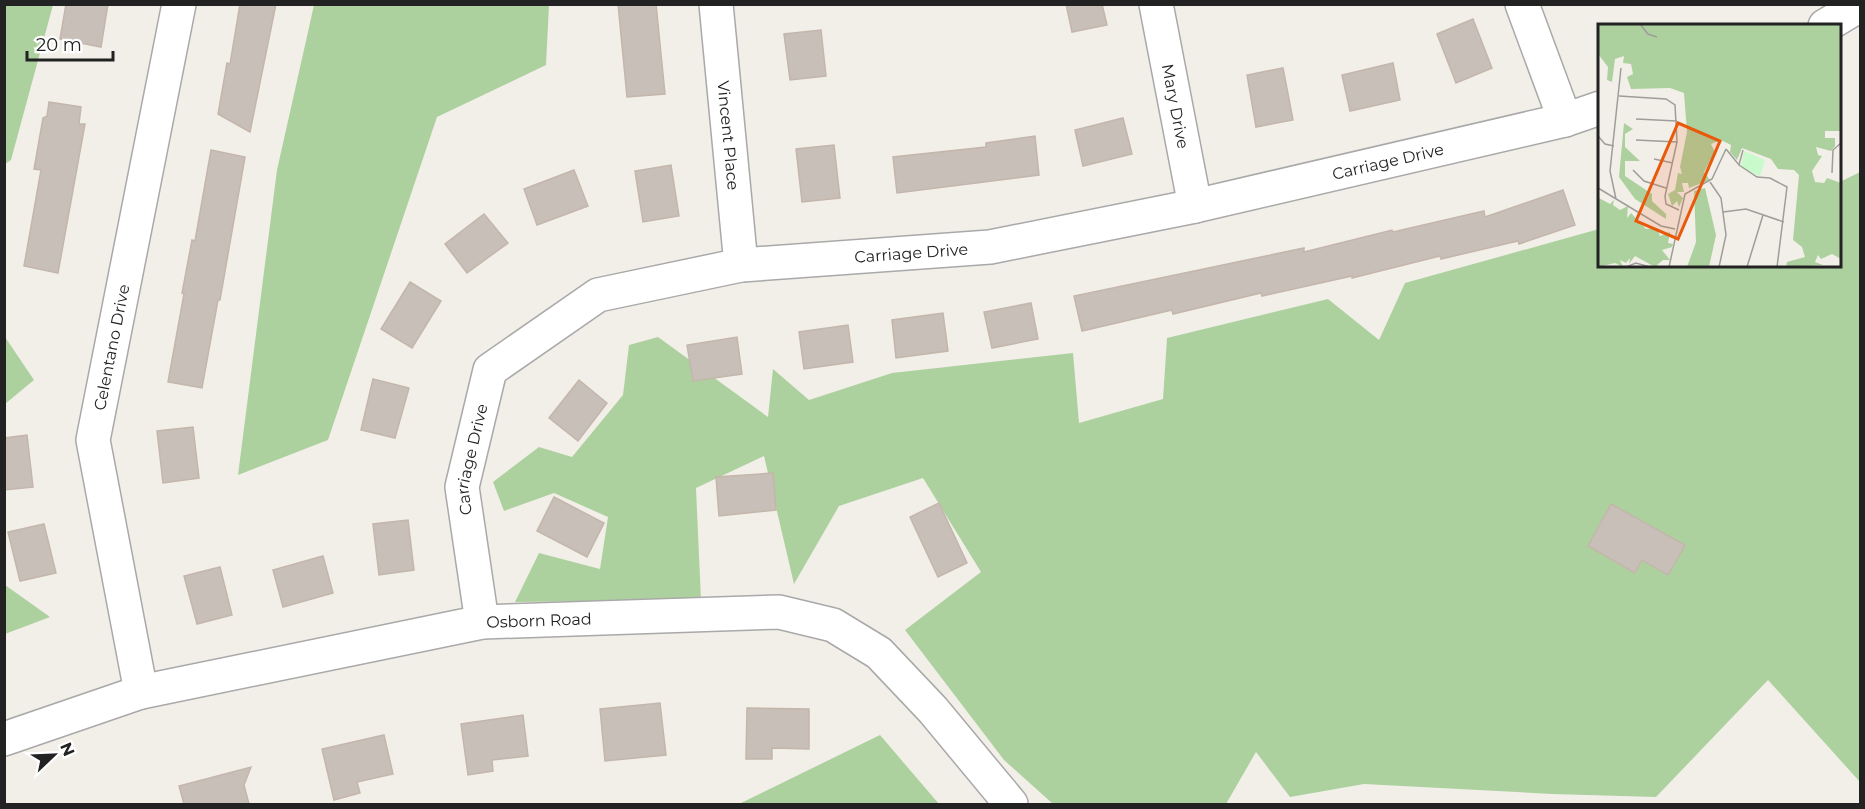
<svg xmlns="http://www.w3.org/2000/svg" width="1865" height="809" viewBox="0 0 1865 809" font-family="Montserrat,sans-serif">
  <rect width="100%" height="100%" fill="#f2efe9"/>
  <g fill="#add19e">
    <path d="M 5,4 L 53,5 L 11,160 L 5,164 Z"/>
    <path d="M 314,5 L 549,5 L 546,65 L 437,117 L 328,440 L 238,475 L 277,170 Z"/>
    <path d="M 1860,172 L 1860,782 L 1768,680 L 1656,797 L 1552,794 L 1364,784 L 1290,797 L 1256,752 L 1226,804 L 1053,804 L 1004,760 L 905,630 L 981,572 L 923,478 L 839,506 L 794,584 L 764,456 L 696,488 L 701,600 L 515,602 L 539,553 L 600,569 L 608,517 L 554,493 L 504,511 L 493,482 L 539,447 L 572,457 L 623,395 L 629,345 L 658,337 L 768,417 L 773,369 L 809,400 L 892,373 L 1073,353 L 1079,423 L 1163,399 L 1167,338 L 1328,299 L 1379,340 L 1405,283 L 1599,229 L 1600,266 L 1840,266 L 1840,182 Z"/>
    <path d="M 5,337 L 34,380 L 5,404 L 4,404 Z"/>
    <path d="M 5,585 L 50,617 L 5,634 Z"/>
    <path d="M 880,735 L 939,804 L 739,804 Z"/>
  </g>
  <g fill="#c7bfb8" stroke="#c4b6ab" stroke-width="1.5">
    <path d="M 66,4 L 108,4 L 101,47 L 60,39 Z"/>
    <path d="M 240,4 L 276,4 L 250,132 L 218,114 L 227,63 L 230,64 Z"/>
    <path d="M 618,4 L 656,4 L 665,94 L 627,97 Z"/>
    <path d="M 1066,4 L 1102,4 L 1107,25 L 1072,32 Z"/>
    <path d="M 1473,19 L 1492,68 L 1456,83 L 1437,34 Z"/>
    <path d="M 821,30 L 826,76 L 790,80 L 784,34 Z"/>
    <path d="M 1393,63 L 1400,100 L 1350,111 L 1342,75 Z"/>
    <path d="M 1283,68 L 1293,120 L 1256,127 L 1247,75 Z"/>
    <path d="M 49,102 L 81,107 L 79,124 L 85,124 L 58,273 L 24,266 L 41,170 L 34,169 L 43,118 L 47,116 Z"/>
    <path d="M 1123,118 L 1132,154 L 1083,166 L 1075,130 Z"/>
    <path d="M 1035,136 L 1039,175 L 897,193 L 893,157 L 986,147 L 986,143 Z"/>
    <path d="M 834,145 L 840,198 L 802,202 L 796,149 Z"/>
    <path d="M 211,150 L 245,157 L 220,300 L 218,300 L 202,388 L 168,382 L 184,294 L 182,293 L 192,240 L 195,241 Z"/>
    <path d="M 671,165 L 679,216 L 643,222 L 635,171 Z"/>
    <path d="M 574,170 L 588,206 L 537,225 L 524,189 Z"/>
    <path d="M 1563,190 L 1575,225 L 1519,244 L 1518,241 L 1441,259 L 1440,256 L 1352,278 L 1352,276 L 1262,296 L 1261,293 L 1173,314 L 1172,310 L 1082,331 L 1074,296 L 1304,248 L 1304,252 L 1392,230 L 1393,232 L 1484,211 L 1485,217 Z"/>
    <path d="M 484,214 L 508,243 L 467,273 L 445,244 Z"/>
    <path d="M 410,282 L 441,301 L 412,348 L 381,329 Z"/>
    <path d="M 1031,303 L 1038,339 L 992,348 L 984,312 Z"/>
    <path d="M 943,313 L 948,351 L 896,358 L 892,320 Z"/>
    <path d="M 848,325 L 853,362 L 804,369 L 799,332 Z"/>
    <path d="M 737,337 L 742,374 L 693,381 L 687,345 Z"/>
    <path d="M 373,379 L 409,388 L 395,438 L 361,430 Z"/>
    <path d="M 579,380 L 607,403 L 578,441 L 549,418 Z"/>
    <path d="M 193,427 L 199,478 L 163,483 L 157,431 Z"/>
    <path d="M 27,435 L 33,487 L 4,490 L 4,438 Z"/>
    <path d="M 773,473 L 776,510 L 719,516 L 716,477 Z"/>
    <path d="M 554,497 L 604,523 L 587,557 L 537,531 Z"/>
    <path d="M 939,503 L 967,563 L 938,577 L 910,517 Z"/>
    <path d="M 1611,504 L 1685,545 L 1668,575 L 1642,560 L 1635,573 L 1588,546 Z"/>
    <path d="M 408,520 L 414,570 L 379,575 L 373,524 Z"/>
    <path d="M 44,524 L 56,573 L 20,581 L 8,532 Z"/>
    <path d="M 323,556 L 333,593 L 283,607 L 273,570 Z"/>
    <path d="M 220,567 L 232,615 L 197,624 L 184,576 Z"/>
    <path d="M 660,703 L 666,755 L 605,761 L 600,709 Z"/>
    <path d="M 747,708 L 809,709 L 809,749 L 772,748 L 772,759 L 746,759 Z"/>
    <path d="M 523,715 L 528,756 L 492,760 L 493,771 L 468,775 L 461,724 Z"/>
    <path d="M 384,735 L 393,774 L 357,782 L 360,793 L 334,800 L 322,749 Z"/>
    <path d="M 251,767 L 244,785 L 249,804 L 184,804 L 179,786 Z"/>
  </g>
  <g fill="none" stroke-linecap="round" stroke-linejoin="round">
    <defs>
      <g id="street">
        <path id="s1" d="M 716,4 L 741,265"/>
        <path id="s2" d="M 1156,4 L 1195,206"/>
        <path d="M 1522,4 L 1565,120"/>
        <path d="M 1825,26 L 1860,5"/>
        <path id="s3" d="M 482,622 L 462,487 L 490,370 L 598,295 L 741,265 L 990,247 L 1195,206 L 1565,120 L 1600,108"/>
        <path id="s4" d="M 141,692 L 93,440 L 179,4"/>
        <path id="s5" d="M 4,739 L 141,692 L 482,622 L 779,612 L 833,625 L 879,653 L 933,710 L 1011,804"/>
      </g>
    </defs>
    <use href="#street" stroke="#a9a9a9" stroke-width="36"/>
    <use href="#street" stroke="#fff" stroke-width="33"/>
  </g>
  <g text-anchor="middle" dominant-baseline="central" stroke-width="4.5" stroke-linejoin="round" paint-order="stroke">
    <g font-size="16" fill="#222" stroke="#fff">
      <text stroke="none"><textPath href="#s2" startOffset="104">Mary Drive</textPath></text>
      <text stroke="none"><textPath href="#s1" startOffset="132">Vincent Place</textPath></text>
      <text stroke="none"><textPath href="#s3" startOffset="1191">Carriage Drive</textPath></text>
      <text stroke="none"><textPath href="#s3" startOffset="705">Carriage Drive</textPath></text>
      <text stroke="none"><textPath href="#s4" startOffset="351">Celentano Drive</textPath></text>
      <text stroke="none"><textPath href="#s3" startOffset="165">Carriage Drive</textPath></text>
      <text stroke="none"><textPath href="#s5" startOffset="550">Osborn Road</textPath></text>
    </g>
  </g>
  <g transform="translate(1598 24)">
    <rect width="243" height="243" fill="#f2efe9"/>
    <path d="M 0,0 L 243,0 L 243,107 L 227,107 L 227,114 L 237,114 L 237,122 L 233,127 L 218,123 L 220,131 L 224,132 L 214,147 L 217,158 L 226,159 L 229,154 L 243,159 L 243,235 L 234,230 L 223,235 L 220,231 L 217,238 L 225,241 L 188,243 L 189,238 L 207,233 L 204,223 L 195,216 L 201,151 L 196,146 L 180,145 L 173,135 L 144,124 L 139,136 L 132,128 L 133,121 L 123,116 L 113,120 L 117,128 L 106,148 L 112,156 L 91,164 L 90,159 L 84,159 L 86,168 L 79,168 L 85,174 L 81,183 L 79,177 L 74,182 L 70,170 L 77,166 L 80,149 L 84,150 L 82,143 L 89,108 L 86,69 L 72,64 L 33,65 L 29,53 L 35,50 L 33,40 L 25,39 L 26,32 L 17,35 L 14,58 L 9,56 L 10,43 L 0,30 ZM 26,99 L 35,105 L 27,110 L 27,123 L 42,137 L 27,137 L 27,152 L 54,170 L 54,177 L 68,190 L 68,195 L 37,175 L 21,153 ZM 107,164 L 118,211 L 111,243 L 89,243 L 98,218 L 96,167 ZM 1,174 L 12,180 L 16,176 L 15,181 L 22,186 L 30,182 L 29,194 L 33,189 L 48,205 L 59,204 L 62,212 L 72,208 L 70,219 L 75,220 L 74,223 L 64,226 L 72,236 L 65,236 L 57,243 L 37,232 L 31,240 L 32,234 L 28,239 L 22,236 L 25,243 L 17,239 L 0,243 Z" fill="#add19e"/>
    <path d="M 146,127 L 167,136 L 162,152 L 143,144 Z" fill="#c8facc"/>
    <path fill="none" stroke="#9f9d99" stroke-width="1.5" d="M 42,0 L 50,10 L 59,13M 0,47 L 0,73M 21,72 L 68,75 L 77,81 L 79,118 L 67,172 L 68,180 L 81,186M 38,95 L 79,97M 0,112 L 7,120 L 16,122M 38,116 L 79,118M 128,125 L 141,141 L 145,126M 56,135 L 75,139M 141,141 L 159,153 L 172,154 L 189,163 L 179,243M 35,146 L 46,157 L 68,164M 234,149 L 235,126 L 243,119M 112,158 L 123,174 L 128,211 L 121,243M 0,164 L 63,202 L 77,205M 18,175 L 12,147 L 23,44M 125,188 L 148,185 L 186,198M 28,243 L 38,239 L 52,243M 71,243 L 87,170 L 114,155 L 128,125M 149,243 L 165,191"/>
    <path fill="#e8590c" fill-opacity="0.15" stroke="#e8590c" stroke-width="3" d="M 80,99 L 122,117 L 80,215 L 38,197 Z"/>
    <rect width="243" height="243" fill="none" stroke="#222" stroke-width="3"/>
  </g>
  <rect width="1865" height="809" fill="none" stroke="#222222" stroke-width="12"/>
  <g transform="translate(54 755) rotate(67)" stroke="#ffffff" stroke-width="4.5" paint-order="stroke">
  <path d="M0-4.5L10 22L0 15L-10 22Z" fill="#222222"/>
  <text y="-9" font-size="16" font-weight="bold" text-anchor="middle" fill="#222222">N</text>
  </g>
  <path d="M27 51v9h86v-9" fill="none" stroke="#222222" stroke-width="3"/>
  <text x="36" y="51" font-size="18" fill="#222222" stroke="#ffffff" stroke-width="4.5" paint-order="stroke">20 m</text>
</svg>
